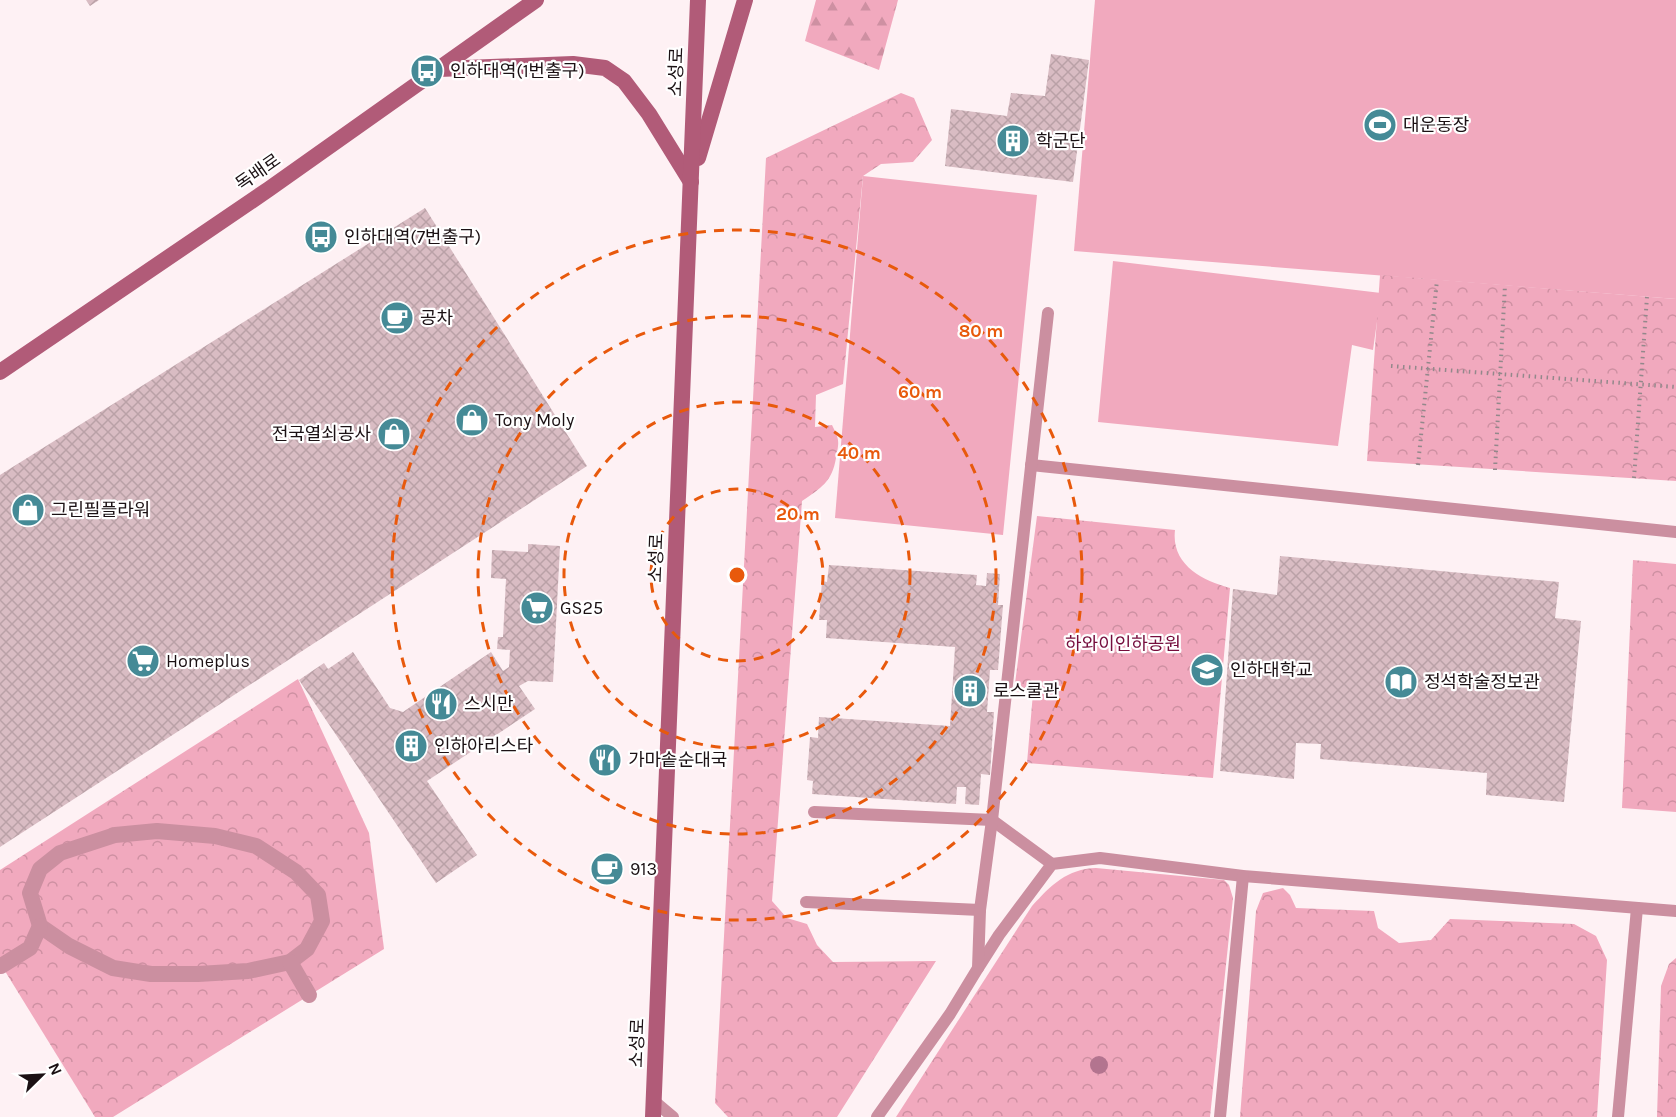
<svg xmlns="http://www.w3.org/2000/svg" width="1676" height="1117" viewBox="0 0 1676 1117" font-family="Karla,'Noto Sans KR',sans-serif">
  <defs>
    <pattern id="forest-firs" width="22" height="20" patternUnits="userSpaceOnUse" patternTransform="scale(1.5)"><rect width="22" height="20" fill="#f1a9be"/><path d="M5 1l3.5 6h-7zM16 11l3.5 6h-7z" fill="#ce90a2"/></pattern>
    <pattern id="park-crowns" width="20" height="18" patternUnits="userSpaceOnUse" patternTransform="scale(1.5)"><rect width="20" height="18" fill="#f1a9be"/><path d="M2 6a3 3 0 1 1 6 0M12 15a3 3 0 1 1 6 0" fill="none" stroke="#ce90a2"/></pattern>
    <pattern id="building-cross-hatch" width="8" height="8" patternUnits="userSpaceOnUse" patternTransform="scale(1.5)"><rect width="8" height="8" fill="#d9bcc3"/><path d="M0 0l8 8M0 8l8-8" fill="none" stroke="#baa1a7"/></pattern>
  </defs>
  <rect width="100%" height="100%" fill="#fef1f4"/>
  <g fill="#f1a9be">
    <path d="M 1095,0 L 1676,0 L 1676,299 L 1074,251 Z"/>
    <path d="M 863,176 L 1037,195 L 1003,535 L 835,518 Z"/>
    <path d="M 1113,261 L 1381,293 L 1373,350 L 1352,345 L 1338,446 L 1098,422 Z"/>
  </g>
  <path fill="url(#forest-firs)" d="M 816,0 L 898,0 L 879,70 L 805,41 Z"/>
  <g fill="url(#park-crowns)">
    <path d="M 901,93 L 914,98 L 932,140 L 913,162 L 881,164 L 863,176 L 843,384 L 816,395 L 815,427 L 832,425 C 840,441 839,441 836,458 C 832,482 821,488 802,501 L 772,901 L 787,918 L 807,924 L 817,945 L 833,962 L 936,961 L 837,1117 L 728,1117 L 715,1103 L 766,158 Z"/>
    <path d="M 1380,275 L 1676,299 L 1676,481 L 1367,461 Z"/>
    <path d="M 1037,516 L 1175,530 C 1171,564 1201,580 1230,588 L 1213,778 L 1027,763 L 1033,693 L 1014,691 Z"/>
    <path d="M 1633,560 L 1676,564 L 1676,812 L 1622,808 Z"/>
    <path d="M 298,679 L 369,833 L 384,949 L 113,1117 L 95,1117 L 0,963 L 0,870 Z"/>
    <path d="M 1096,868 L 1224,880 L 1229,885 L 1233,898 L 1210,1117 L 896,1117 L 1032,906 C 1051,885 1067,869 1096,868 Z"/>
    <path d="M 1283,888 L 1290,895 L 1296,908 L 1374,911 L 1378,928 L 1399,943 L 1431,940 L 1450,919 L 1574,924 L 1596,936 L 1607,960 L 1597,1117 L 1240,1117 L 1256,911 L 1263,893 Z"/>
    <path d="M 1676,958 L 1676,1117 L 1657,1117 L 1661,986 L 1669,964 Z"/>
  </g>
  <g fill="url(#building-cross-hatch)">
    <path d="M 86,0 L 99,0 L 90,6 Z"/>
    <path d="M 1051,54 L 1089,60 L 1073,182 L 945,166 L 951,109 L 1007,116 L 1011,93 L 1045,96 Z"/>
    <path d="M 425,208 L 587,466 L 0,847 L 0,475 Z"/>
    <path d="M 528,544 L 560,546 L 553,682 L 528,681 L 519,686 L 535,709 L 427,781 L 477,855 L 436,883 L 299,680 L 324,663 L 328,669 L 353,652 L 390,708 L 403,712 L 491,652 L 503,671 L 509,667 L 510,650 L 497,649 L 498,637 L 503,637 L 506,579 L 491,578 L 492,550 L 528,552 Z"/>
    <path d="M 1280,556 L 1559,582 L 1555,618 L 1581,621 L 1564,802 L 1486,795 L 1487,773 L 1320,759 L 1321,744 L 1296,743 L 1294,779 L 1220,771 L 1233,589 L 1277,595 Z"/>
    <path d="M 829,565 L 977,575 L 976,585 L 986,586 L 987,573 L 1000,574 L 998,605 L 1003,605 L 998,670 L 990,670 L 987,712 L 994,712 L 990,775 L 981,774 L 979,805 L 965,804 L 966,787 L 957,787 L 956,804 L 812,794 L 813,781 L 807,780 L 810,737 L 818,738 L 819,717 L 950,726 L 955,647 L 826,638 L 827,620 L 819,620 L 822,581 L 827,582 Z"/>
  </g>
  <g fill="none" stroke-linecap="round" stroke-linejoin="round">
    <g stroke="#93888b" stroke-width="4" stroke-dasharray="1.5 4.5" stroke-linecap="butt">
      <path d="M 1391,366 L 1676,387"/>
      <path d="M 1418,465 L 1437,280"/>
      <path d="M 1495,470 L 1505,285"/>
      <path d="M 1634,478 L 1647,297"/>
    </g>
    <g stroke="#cb8fa0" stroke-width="12">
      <path d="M 1031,465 L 1676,532"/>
      <path d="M 814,812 L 992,820 L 1052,864"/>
      <path d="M 806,902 L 980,910"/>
      <path d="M 978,968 L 999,935 L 1052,864 L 1100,858 L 1243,876 L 1676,911"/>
      <path d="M 654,1101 L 673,1117"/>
      <path d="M 877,1117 L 950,1014 L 978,968 L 980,910 L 992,820 L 1048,313"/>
      <path d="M 1220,1117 L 1243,876"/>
      <path d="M 1618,1117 L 1637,908"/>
    </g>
    <g stroke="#cb8fa0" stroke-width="16">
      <path d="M 157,831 L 215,836 L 256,846 L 296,872 L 318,895 L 322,921 L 307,949 L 290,962 L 248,971 L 198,974 L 151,974 L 113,968 L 69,946 L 40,926 L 30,893 L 40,869 L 60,853 L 115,835 Z"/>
      <path d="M 290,962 L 309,995"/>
      <path d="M 1,966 L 30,948 L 40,926"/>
    </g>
    <g stroke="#b15b78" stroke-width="16">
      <path d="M 439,69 L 573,64 L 605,68 L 624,81 L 649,114 L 691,182"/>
      <path d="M 698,158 L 745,0"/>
      <path d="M 0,372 L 269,189 L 536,0"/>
      <path d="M 653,1117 L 698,0"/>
    </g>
  </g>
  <circle fill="#b3748f" cx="1099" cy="1065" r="9"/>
  <g fill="none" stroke="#e8590c" stroke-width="3" stroke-dasharray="10 8">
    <circle cx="737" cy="575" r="86"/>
    <circle cx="737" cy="575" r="173"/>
    <circle cx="737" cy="575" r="259"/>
    <circle cx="737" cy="575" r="345"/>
  </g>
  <defs>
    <symbol id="bus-disc" viewBox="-11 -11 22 22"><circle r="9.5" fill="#458a96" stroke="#fff"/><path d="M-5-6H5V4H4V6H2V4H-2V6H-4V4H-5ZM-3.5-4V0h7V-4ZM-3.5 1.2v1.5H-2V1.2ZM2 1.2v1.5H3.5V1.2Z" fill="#fff"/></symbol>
    <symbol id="stadium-disc" viewBox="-11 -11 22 22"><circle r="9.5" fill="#458a96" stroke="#fff"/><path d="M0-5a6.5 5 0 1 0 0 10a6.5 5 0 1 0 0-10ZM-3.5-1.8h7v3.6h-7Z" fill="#fff"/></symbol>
    <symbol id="building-disc" viewBox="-11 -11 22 22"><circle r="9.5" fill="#458a96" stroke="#fff"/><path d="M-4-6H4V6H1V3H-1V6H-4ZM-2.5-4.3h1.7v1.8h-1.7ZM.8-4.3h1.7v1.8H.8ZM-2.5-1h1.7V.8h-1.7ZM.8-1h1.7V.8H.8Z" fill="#fff"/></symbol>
    <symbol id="cafe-disc" viewBox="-11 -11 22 22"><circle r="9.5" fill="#458a96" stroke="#fff"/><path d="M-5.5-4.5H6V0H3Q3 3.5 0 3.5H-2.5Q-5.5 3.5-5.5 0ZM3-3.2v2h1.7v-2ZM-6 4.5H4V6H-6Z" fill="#fff"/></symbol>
    <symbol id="shop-disc" viewBox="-11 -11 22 22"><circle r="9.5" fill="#458a96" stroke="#fff"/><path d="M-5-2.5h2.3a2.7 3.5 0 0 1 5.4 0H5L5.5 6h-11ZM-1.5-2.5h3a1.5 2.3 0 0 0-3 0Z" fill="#fff"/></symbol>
    <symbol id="supermarket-disc" viewBox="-11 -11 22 22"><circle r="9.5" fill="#458a96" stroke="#fff"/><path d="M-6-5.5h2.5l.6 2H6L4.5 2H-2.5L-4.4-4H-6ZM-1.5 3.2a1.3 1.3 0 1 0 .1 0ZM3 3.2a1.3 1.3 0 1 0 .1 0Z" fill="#fff"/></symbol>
    <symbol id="university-disc" viewBox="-11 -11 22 22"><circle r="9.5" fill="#458a96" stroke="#fff"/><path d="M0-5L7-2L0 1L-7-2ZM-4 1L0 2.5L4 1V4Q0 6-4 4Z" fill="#fff"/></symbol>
    <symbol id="library-disc" viewBox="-11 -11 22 22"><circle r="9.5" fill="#458a96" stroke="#fff"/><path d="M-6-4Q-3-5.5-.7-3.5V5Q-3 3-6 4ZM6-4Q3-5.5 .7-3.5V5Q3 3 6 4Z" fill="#fff"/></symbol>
    <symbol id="restaurant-disc" viewBox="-11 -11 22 22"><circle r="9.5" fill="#458a96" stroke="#fff"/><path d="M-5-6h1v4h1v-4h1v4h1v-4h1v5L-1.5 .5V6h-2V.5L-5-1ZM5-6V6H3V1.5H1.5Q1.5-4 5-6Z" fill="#fff"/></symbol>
  </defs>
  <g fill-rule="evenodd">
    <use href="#bus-disc" x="408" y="52" width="38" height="38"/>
    <use href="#stadium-disc" x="1361" y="106" width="38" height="38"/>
    <use href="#building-disc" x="994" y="122" width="38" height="38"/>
    <use href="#bus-disc" x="302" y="218" width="38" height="38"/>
    <use href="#cafe-disc" x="378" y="299" width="38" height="38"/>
    <use href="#shop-disc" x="453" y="401" width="38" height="38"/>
    <use href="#shop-disc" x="375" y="415" width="38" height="38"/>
    <use href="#shop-disc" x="9" y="491" width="38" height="38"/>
    <use href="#supermarket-disc" x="518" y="589" width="38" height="38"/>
    <use href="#supermarket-disc" x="124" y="642" width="38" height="38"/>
    <use href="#university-disc" x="1188" y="651" width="38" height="38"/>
    <use href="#library-disc" x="1382" y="663" width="38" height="38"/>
    <use href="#building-disc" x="951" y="672" width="38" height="38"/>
    <use href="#restaurant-disc" x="422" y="685" width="38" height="38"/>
    <use href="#building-disc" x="392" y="727" width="38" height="38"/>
    <use href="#restaurant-disc" x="586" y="741" width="38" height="38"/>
    <use href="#cafe-disc" x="588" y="850" width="38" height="38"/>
  </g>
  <g text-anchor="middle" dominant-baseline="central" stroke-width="4.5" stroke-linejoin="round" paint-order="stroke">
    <g font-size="18" fill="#1b1114" stroke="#fff" text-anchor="start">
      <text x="450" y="71">인하대역(1번출구)</text>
      <text x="1403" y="125">대운동장</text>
      <text x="1036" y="141">학군단</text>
      <text x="344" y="237">인하대역(7번출구)</text>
      <text x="420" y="318">공차</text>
      <text x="495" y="420">Tony Moly</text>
      <text x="371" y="434" text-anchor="end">전국열쇠공사</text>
      <text x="51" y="510">그린필플라워</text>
      <text x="560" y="608">GS25</text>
      <text x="166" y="661">Homeplus</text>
      <text x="1230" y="670">인하대학교</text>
      <text x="1424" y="682">정석학술정보관</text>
      <text x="993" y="691">로스쿨관</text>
      <text x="464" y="704">스시만</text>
      <text x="434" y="746">인하아리스타</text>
      <text x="628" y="760">가마솥순대국</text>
      <text x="630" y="869">913</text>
    </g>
    <g font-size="18" fill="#1b1114" stroke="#fff">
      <text transform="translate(676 72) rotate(-88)">소성로</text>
      <text transform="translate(258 172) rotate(-35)">독배로</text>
      <text transform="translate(656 558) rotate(-88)">소성로</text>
      <text transform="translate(637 1043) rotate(-88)">소성로</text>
    </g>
    <g font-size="18" fill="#750d3d" stroke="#fff">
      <text x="1123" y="644">하와이인하공원</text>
    </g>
  </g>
  <circle cx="737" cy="575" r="9" fill="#e8590c" stroke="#fff" stroke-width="3"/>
  <g font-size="18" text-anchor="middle" font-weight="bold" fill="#e8590c" stroke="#fff" stroke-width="4.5" stroke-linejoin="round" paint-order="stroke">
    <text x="981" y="337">80 m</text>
    <text x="920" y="398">60 m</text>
    <text x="859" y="459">40 m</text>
    <text x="798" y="520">20 m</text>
  </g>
  <g transform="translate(42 1075) rotate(66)" stroke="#ffffff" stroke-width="4.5" paint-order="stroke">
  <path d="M0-4.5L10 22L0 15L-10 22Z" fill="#1b1114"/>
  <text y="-9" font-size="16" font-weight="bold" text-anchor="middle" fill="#1b1114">N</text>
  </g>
</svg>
